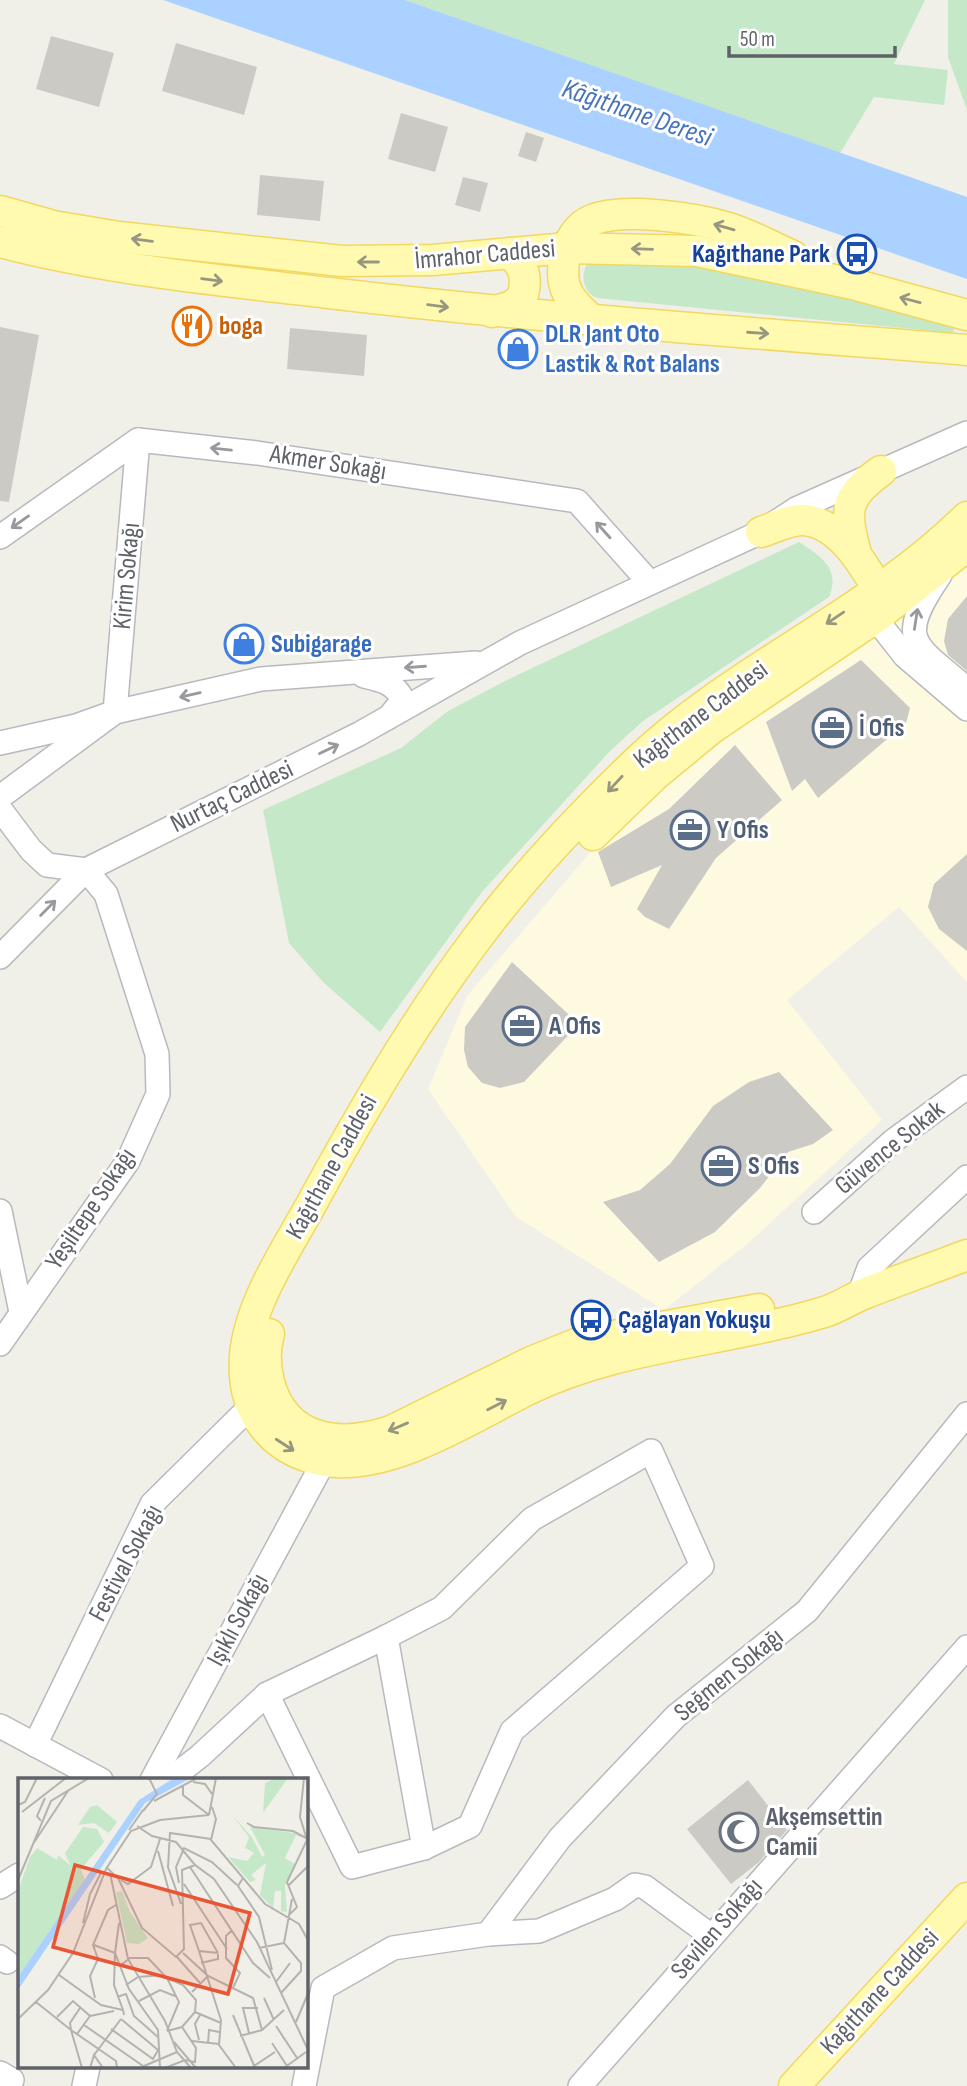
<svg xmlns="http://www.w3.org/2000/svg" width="967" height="2086" viewBox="0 0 967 2086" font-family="'Sofia Sans Condensed',sans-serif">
  <rect width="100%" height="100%" fill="#f1f0e8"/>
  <path fill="#fefae0" d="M 967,563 L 967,982 L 899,907 L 787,1000 L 882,1120 L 746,1245 L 664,1310 L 516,1217 L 428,1089 L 467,996 L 589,854 L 662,787 L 736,727 L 903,615 Z"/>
  <g fill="#c5e8c9">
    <path d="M 405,0 L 925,0 L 894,64 L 948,70 L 944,105 L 874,97 L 840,153 Z"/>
    <path d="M 948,0 L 967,0 L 967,110 L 948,57 Z"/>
    <path d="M 590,261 L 692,264 L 843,297 L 954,328 L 953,333 L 597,298 C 582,292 579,272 590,261 Z"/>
    <path d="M 799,542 C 821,556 841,569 829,597 L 643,721 L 610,751 L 482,892 L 380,1032 L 323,982 L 289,943 L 263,810 L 401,748 L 448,711 L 509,679 Z"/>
  </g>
  <path fill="#aad1ff" d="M 163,0 L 405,0 L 967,197 L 967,279 Z"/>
  <g fill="#cccac5">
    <path d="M 51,36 L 114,53 L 99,107 L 36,89 Z"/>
    <path d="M 176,43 L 257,67 L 244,115 L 162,91 Z"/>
    <path d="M 401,113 L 448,127 L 435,172 L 388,159 Z"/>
    <path d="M 526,132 L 544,138 L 536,162 L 518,156 Z"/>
    <path d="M 260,175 L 324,181 L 320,221 L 257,215 Z"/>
    <path d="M 463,177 L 488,183 L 480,212 L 455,205 Z"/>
    <path d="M 0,327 L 39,335 L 9,502 L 0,501 Z"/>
    <path d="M 290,328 L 367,335 L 364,376 L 287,369 Z"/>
    <path d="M 967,596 L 967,671 L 948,655 L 944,641 L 948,619 Z"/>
    <path d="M 861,660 L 910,708 L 906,723 L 818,798 L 805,779 L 792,791 L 766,722 Z"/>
    <path d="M 735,745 L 782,800 L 716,858 L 669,929 L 645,917 L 637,909 L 662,865 L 611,887 L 598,852 L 669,809 Z"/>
    <path d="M 967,854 L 967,951 L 939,929 L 928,907 L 934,884 Z"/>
    <path d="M 512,962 L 579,1024 L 524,1082 L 500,1088 L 482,1083 L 468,1067 L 464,1050 L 465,1027 Z"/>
    <path d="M 779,1072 L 833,1130 L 813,1144 L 788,1152 L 760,1188 L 715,1232 L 659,1262 L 603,1202 L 640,1190 L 670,1164 L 713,1106 L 749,1082 Z"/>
    <path d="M 748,1780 L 787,1830 L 758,1863 L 731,1884 L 687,1829 Z"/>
  </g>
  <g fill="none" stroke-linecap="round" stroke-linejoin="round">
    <defs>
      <g id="minor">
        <path d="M 0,537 L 138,440 L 257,453 L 577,501 L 649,582"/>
        <path d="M 940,575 C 895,641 913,643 967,689"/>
        <path d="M 875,618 L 905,656 L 967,709"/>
        <path d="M 364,676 C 382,680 395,683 403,700 L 389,717"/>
        <path d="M 0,743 L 76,726 L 115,712 L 138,440"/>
        <path d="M 0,797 L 115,712 L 261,679 L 476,663"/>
        <path d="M 0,809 L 31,850 L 47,865 L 86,870 L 106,894 L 157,1054 L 158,1094 L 128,1161 L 0,1344"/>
        <path d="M 0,957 L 86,870 L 359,734 L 520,643 L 761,532 L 796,509 L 967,433"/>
        <path d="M 0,1211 L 21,1312"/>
        <path d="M 814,1212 L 893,1141 L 967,1087"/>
        <path d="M 859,1295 L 869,1268 L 967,1177"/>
        <path d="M 267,1694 L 352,1867 L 424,1848 L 470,1826 L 512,1731 L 702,1566 L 651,1451 L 532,1519 L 442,1608 L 386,1637"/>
        <path d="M 0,1726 L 101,1780"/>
        <path d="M 35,1745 L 152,1504 L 251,1406"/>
        <path d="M 152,1780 L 324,1461"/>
        <path d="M 169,1780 L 200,1756 L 267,1694 L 386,1637 L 424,1848"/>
        <path d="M 0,1887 L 19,1875"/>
        <path d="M 488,1934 L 560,1838 L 676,1716 L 807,1611 L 967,1414"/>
        <path d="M 0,1957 L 7,1962"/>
        <path d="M 0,2073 L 12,2080"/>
        <path d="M 84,2086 L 88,2067"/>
        <path d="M 304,2086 L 323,1988 L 393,1948 L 488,1934 L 539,1931 L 615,1899 L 635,1885 L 645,1887 L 710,1935"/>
        <path d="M 580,2086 L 967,1647"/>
      </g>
      <g id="major">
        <path d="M 0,211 L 53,226 L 119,237 L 342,261 L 433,260 L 567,248 L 697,251 L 853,284 L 967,315"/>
        <path d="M 0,242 C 107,270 219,280 329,293 C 541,318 754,333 967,350"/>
        <path d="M 492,312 L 512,306 L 522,298 C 528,279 525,265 509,253"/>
        <path d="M 592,320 C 570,302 558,287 565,257 C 568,242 577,226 592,220 C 624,207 696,218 729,228 C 751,235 772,247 793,256"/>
        <path d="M 967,517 C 869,614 736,667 636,762 C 580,816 524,875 478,937 C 412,1024 359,1117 307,1212 C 283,1255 249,1306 245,1356 C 241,1411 271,1452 326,1461 C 390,1471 471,1418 527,1390 C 619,1345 724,1342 821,1313 C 837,1309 850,1299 866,1293 C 899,1280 933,1268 967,1255"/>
        <path d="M 761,532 C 774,528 790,519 804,520 C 839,523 862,562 878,589 L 875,607"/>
        <path d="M 856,554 C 845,511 843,498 881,471"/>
        <path d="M 593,835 L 655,775 L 712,728 L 875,618 L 967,546"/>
        <path d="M 269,1334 C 264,1350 265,1365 269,1382 C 285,1442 340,1448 391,1431 L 531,1362 L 581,1342 L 759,1309"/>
        <path d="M 794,2086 L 967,1898"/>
      </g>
    </defs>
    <use href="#minor" stroke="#b8b9be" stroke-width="26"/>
    <use href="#major" stroke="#f2d860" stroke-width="33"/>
    <use href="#minor" stroke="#fff" stroke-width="23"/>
    <use href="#major" stroke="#fffaaf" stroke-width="30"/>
  </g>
  <defs><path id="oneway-shaft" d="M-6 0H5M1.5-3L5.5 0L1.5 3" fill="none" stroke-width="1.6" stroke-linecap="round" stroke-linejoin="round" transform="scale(1.75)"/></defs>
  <g stroke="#979781">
    <use href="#oneway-shaft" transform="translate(724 227) rotate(-164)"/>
    <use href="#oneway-shaft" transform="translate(142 240) rotate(-173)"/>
    <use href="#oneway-shaft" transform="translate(642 249) rotate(-178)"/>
    <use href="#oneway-shaft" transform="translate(368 262) rotate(-180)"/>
    <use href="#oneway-shaft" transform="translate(212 280) rotate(7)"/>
    <use href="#oneway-shaft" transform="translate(910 300) rotate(-165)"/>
    <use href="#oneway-shaft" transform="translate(438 306) rotate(7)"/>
    <use href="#oneway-shaft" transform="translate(758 333) rotate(4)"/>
    <use href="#oneway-shaft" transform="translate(835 618) rotate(146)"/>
    <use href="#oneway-shaft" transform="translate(615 784) rotate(133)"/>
    <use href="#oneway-shaft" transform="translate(497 1405) rotate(-27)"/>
    <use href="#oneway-shaft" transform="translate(398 1427) rotate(157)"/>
    <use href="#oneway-shaft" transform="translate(285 1445) rotate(33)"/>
  </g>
  <g stroke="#97999d">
    <use href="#oneway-shaft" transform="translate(221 449) rotate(-174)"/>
    <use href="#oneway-shaft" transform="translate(20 522) rotate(145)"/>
    <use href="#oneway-shaft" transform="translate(603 530) rotate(-132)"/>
    <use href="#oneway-shaft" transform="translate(916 619) rotate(-81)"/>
    <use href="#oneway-shaft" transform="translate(415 667) rotate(176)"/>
    <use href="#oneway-shaft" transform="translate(190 695) rotate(167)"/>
    <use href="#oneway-shaft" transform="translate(329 749) rotate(-26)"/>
    <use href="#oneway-shaft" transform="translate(48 908) rotate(-45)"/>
  </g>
  <defs>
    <symbol id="bus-ring" viewBox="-11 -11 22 22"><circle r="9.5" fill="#fff" stroke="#1a4fb4" stroke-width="1.5"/><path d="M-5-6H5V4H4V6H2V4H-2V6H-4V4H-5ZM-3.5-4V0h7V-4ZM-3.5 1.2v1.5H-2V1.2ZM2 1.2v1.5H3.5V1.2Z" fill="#1a4fb4"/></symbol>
    <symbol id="restaurant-ring" viewBox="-11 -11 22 22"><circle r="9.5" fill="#fff" stroke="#e8710a" stroke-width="1.5"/><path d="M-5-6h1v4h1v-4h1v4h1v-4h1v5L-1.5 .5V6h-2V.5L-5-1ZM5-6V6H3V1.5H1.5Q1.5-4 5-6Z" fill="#e8710a"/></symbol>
    <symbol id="shop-ring" viewBox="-11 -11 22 22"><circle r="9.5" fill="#fff" stroke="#3f7fe0" stroke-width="1.5"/><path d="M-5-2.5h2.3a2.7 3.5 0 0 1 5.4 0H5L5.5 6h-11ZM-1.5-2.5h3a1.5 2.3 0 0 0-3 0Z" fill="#3f7fe0"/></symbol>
    <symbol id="office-ring" viewBox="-11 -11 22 22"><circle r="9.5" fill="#fff" stroke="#5c6f8a" stroke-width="1.5"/><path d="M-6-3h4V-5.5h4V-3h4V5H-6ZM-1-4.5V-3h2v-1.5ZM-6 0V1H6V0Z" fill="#5c6f8a"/></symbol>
    <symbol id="mosque-ring" viewBox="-11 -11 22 22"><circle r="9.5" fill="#fff" stroke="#6b7280" stroke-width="1.5"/><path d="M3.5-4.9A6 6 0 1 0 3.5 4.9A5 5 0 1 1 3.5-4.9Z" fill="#6b7280"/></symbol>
  </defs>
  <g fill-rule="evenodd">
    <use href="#bus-ring" x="835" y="232" width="44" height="44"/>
    <use href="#restaurant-ring" x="170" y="304" width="44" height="44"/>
    <use href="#shop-ring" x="496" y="327" width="44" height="44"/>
    <use href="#shop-ring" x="222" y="622" width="44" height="44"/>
    <use href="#office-ring" x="810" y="706" width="44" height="44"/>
    <use href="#office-ring" x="668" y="808" width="44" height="44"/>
    <use href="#office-ring" x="500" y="1004" width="44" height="44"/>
    <use href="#office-ring" x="699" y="1144" width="44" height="44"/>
    <use href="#bus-ring" x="569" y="1298" width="44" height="44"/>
    <use href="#mosque-ring" x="717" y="1810" width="44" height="44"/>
  </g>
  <g text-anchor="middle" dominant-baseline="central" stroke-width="6" stroke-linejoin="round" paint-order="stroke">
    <g font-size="26" font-weight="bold" fill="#164399" stroke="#fff" text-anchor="end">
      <text x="830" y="254">Kağıthane Park</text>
      <text x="618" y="1320" text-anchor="start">Çağlayan Yokuşu</text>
    </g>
    <g font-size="26" fill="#5f6268" stroke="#fff">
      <text transform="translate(485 255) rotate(-5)">İmrahor Caddesi</text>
      <text transform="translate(328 463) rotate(9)">Akmer Sokağı</text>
      <text transform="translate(127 576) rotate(-85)">Kirim Sokağı</text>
      <text transform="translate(701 715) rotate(-37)">Kağıthane Caddesi</text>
      <text transform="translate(232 797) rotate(-26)">Nurtaç Caddesi</text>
      <text transform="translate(890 1148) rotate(-39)">Güvence Sokak</text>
      <text transform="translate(332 1167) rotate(-61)">Kağıthane Caddesi</text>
      <text transform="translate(91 1209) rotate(-56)">Yeşiltepe Sokağı</text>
      <text transform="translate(126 1563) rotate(-62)">Festival Sokağı</text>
      <text transform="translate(238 1620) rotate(-62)">Işıklı Sokağı</text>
      <text transform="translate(729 1675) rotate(-39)">Seğmen Sokağı</text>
      <text transform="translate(717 1929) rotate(-49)">Sevilen Sokağı</text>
      <text transform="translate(880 1992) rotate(-47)">Kağıthane Caddesi</text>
    </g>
    <g font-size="26" font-weight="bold" fill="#c56008" stroke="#fff" text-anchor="start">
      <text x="219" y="326">boga</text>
    </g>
    <g font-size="26" font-weight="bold" fill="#366cbe" stroke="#fff" text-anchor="start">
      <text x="545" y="334">DLR Jant Oto<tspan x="545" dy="30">Lastik &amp; Rot Balans</tspan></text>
      <text x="271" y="644">Subigarage</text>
    </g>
    <g font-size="26" font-weight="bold" fill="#4e5e75" stroke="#fff" text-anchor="start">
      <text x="859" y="728">İ Ofis</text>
      <text x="717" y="830">Y Ofis</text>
      <text x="549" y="1026">A Ofis</text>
      <text x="748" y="1166">S Ofis</text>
    </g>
    <g font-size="26" font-weight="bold" fill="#5b616d" stroke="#fff" text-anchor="start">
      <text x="766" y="1817">Akşemsettin<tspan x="766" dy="30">Camii</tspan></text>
    </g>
    <g font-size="28" font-style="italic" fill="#4774bc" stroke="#fff">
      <text transform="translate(637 113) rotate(19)">Kâğıthane Deresi</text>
    </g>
  </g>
  <g transform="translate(18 1778)">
    <rect width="290" height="290" fill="#f1f0e8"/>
    <path d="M 258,0 L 270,0 L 245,35 L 247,5 ZM 79,27 L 99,44 L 91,55 L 76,45 L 60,47 L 72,29 ZM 214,37 L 234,59 L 244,79 L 247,77 L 232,49 L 276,55 L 282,58 L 284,60 L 278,57 L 267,80 L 277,86 L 267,108 L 269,134 L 263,133 L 263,113 L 257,113 L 255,130 L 242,117 L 248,85 L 233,97 L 238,102 L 232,104 L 210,79 L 229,83 L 236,75 L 227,70 L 231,59 ZM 65,49 L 79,51 L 86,64 L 63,91 L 67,102 L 0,199 L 0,113 L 12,79 L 19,70 L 39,82 L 40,77 L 52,87 L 47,75 ZM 104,113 L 112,134 L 130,160 L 121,166 L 109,165 L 98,114 Z" fill="#c5e8c9"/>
    <path d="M 156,0 L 173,0 L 127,25 L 0,212 L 0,199 L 121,22 Z" fill="#aad1ff"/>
    <path fill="none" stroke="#b3b3b1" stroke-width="2" d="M 175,4 L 187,6 L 194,16M 165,8 L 165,17 L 191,37M 136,23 L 179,0M 0,27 L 7,24 L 19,0M 194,29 L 198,41 L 193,62 L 247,126 L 281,146 L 291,164M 125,33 L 139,16 L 131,0M 4,34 L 48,0M 191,37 L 198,0M 23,43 L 19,38 L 27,20M 229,45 L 236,49 L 275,53 L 288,60M 119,48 L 134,58 L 158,64 L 177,87M 111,52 L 125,32M 15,66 L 50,13M 140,73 L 155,128M 88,89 L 100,100 L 124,150 L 158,179 L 166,171 L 164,92 L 177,87 L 196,101 L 239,164 L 291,274M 172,89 L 235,185 L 252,200M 92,95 L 110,181 L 147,243 L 159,274 L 173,290M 225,100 L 220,108 L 241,139 L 254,192M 0,102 L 33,23 L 71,0M 103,102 L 110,106 L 133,89 L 142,61M 161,105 L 158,89 L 166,70 L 194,84 L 219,107M 166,106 L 209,171M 270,108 L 291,87M 163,126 L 150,89 L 152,55 L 193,61M 271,137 L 279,129 L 269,104 L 289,62 L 282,39 L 286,0M 65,145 L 72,116 L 84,93M 101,145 L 97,175 L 111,211 L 140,252 L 142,290M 213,153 L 208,158 L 208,180 L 222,195 L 215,210M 76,167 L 97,175 L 96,207 L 105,232M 241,170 L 266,165M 181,173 L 172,147 L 183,145 L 200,175M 165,175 L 190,198 L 235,220 L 244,252M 200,175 L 181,173 L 203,242 L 201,267 L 218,290M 159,179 L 182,205M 183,185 L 200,181 L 200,176M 103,187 L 112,180 L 130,180 L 149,200 L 161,224 L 149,253M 41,197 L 83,227 L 105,232 L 106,237M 149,200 L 165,207 L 178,222 L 177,234 L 164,249 L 149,253M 258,204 L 272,185M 108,207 L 120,199 L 146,197M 174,214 L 190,198M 263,215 L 283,193 L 283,185 L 266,165 L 274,121M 99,219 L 108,216 L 116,238 L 141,260M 77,220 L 72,198 L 80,181 L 75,167 L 90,132 L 98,127M 246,220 L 256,242M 121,223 L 142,212 L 157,218M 18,224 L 53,252 L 64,290M 62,230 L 52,245 L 53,252 L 98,283 L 99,290M 177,234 L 203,245M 215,237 L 237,290M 72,238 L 96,233M 39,239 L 55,223 L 72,238 L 59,256M 0,241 L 30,212 L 55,175 L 88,91 L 113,53 L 142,42 L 191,37M 278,244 L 291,213M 66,247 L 128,290M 258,248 L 279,280M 93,251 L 135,281 L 140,272 L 103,241M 231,255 L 225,230 L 240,230M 222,258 L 244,252 L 266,232M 181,262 L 177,246 L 182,237M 174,263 L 201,266M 156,264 L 178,290M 254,265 L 269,288M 190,266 L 191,252 L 201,254M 76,277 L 103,241M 126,288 L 159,274M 236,288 L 257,274M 72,290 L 76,277 L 85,290M 147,290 L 167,282 L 177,284 L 178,270 L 164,249M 266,290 L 288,274"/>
    <path fill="#e95635" fill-opacity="0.15" stroke="#e95635" stroke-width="3.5" d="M 57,87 L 232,135 L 210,216 L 35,169 Z"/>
    <rect width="290" height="290" fill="none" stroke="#5f6268" stroke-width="3.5"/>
  </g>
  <path d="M729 46v10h166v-10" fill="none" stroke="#5f6268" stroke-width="3.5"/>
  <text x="740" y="46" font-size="21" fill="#5f6268" stroke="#ffffff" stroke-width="5" paint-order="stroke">50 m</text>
</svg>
